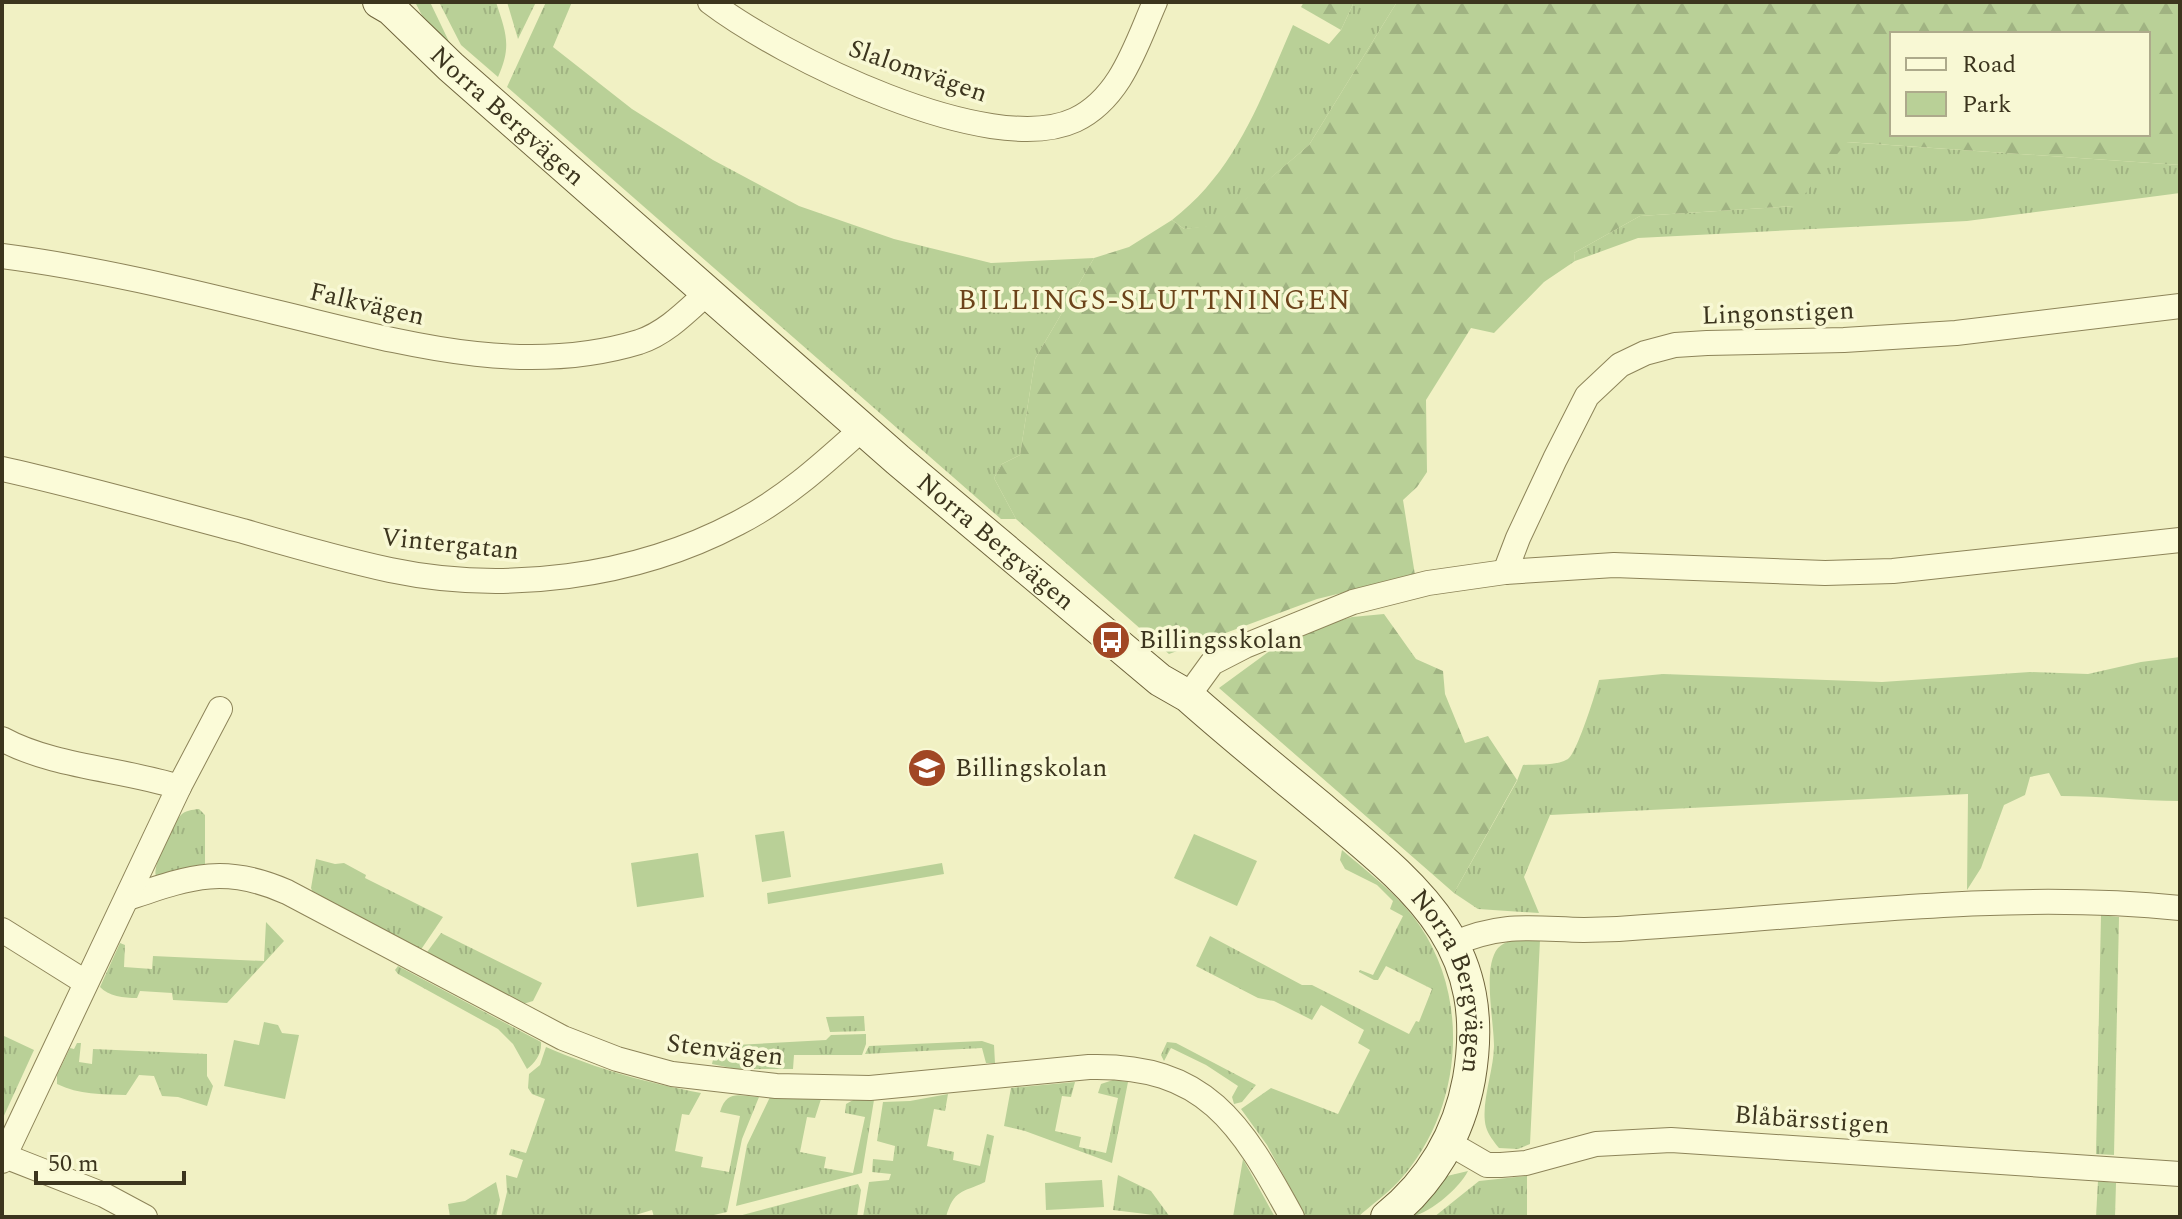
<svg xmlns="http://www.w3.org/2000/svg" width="2182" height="1219" viewBox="0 0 2182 1219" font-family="Spectral,serif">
  <defs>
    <pattern id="grass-tufts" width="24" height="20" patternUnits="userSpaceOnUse" patternTransform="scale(2)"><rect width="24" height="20" fill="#b9d097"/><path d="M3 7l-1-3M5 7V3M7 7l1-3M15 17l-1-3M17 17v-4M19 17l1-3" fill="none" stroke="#a0b382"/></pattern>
    <pattern id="forest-firs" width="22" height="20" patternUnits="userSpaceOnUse" patternTransform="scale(2)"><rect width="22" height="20" fill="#b9d097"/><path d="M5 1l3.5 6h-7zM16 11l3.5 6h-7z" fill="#a0b382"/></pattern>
  </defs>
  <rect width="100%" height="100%" fill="#f1f1c4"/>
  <g fill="url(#grass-tufts)">
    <path d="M 415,2 L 430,2 L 453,50 L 427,25 Z"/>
    <path d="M 439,2 L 496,2 C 506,33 512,46 498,77 L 461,45 Z"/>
    <path d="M 507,2 L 536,2 L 518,39 Z"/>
    <path d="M 546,2 L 572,2 L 553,47 L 632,109 L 713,160 L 799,206 L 894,239 L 991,263 L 1094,258 L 1035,359 L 1020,455 L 1002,464 L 994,478 L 1016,519 L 1001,519 L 507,87 Z"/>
    <path d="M 1354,2 L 1397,2 L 1309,145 L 1215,226 L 1184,229 L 1172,220 C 1237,170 1261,98 1293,25 L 1329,44 L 1341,30 Z"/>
    <path d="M 1846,142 L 2180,165 L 2180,193 L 1967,221 L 1638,238 L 1575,261 L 1574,253 L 1640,216 L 1794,206 Z"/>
    <path d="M 2180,657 L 2180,801 C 2140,801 2101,796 2061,796 L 2049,773 L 2030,777 L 2025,795 L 2004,805 L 1981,868 L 1967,890 L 1968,794 L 1550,815 L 1524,877 L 1539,913 L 1478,909 L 1454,893 L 1517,781 L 1523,765 C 1538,764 1556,766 1568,759 C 1577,753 1596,692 1599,680 L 1663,674 L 1882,682 L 2030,672 L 2088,674 L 2141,662 Z"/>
    <path d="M 199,809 L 205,815 L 205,864 L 156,876 C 152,866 172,825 180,816 C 185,810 192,810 199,809 Z"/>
    <path d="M 1342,850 C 1370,874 1400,896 1420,926 C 1472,1003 1461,1113 1399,1181 C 1387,1194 1371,1205 1358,1217 L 1306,1217 L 1267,1145 L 1241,1109 L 1271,1088 L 1338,1114 L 1370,1050 L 1358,1043 L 1364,1030 L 1321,1005 L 1312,1020 L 1274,1001 L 1258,998 L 1196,966 L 1210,936 L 1302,985 L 1312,985 L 1409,1034 L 1416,1021 L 1419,1022 L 1432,989 L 1386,966 L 1378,980 L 1374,980 L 1359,972 L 1360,970 L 1373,975 L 1403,916 L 1390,909 L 1393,901 L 1377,885 L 1345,869 L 1340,860 Z"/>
    <path d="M 316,859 L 335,864 L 344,863 L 366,875 L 365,878 L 443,917 L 420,951 L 313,893 L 311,888 Z"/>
    <path d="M 2101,915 L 2119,917 L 2114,1155 L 2096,1154 Z"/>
    <path d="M 266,922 L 284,941 L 227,1003 L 173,1000 L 172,993 L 140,991 L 137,998 C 124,998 108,996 100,987 L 120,943 L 125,945 L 124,967 L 152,969 L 153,956 L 264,961 Z"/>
    <path d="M 441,933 L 542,983 L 533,1001 L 523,1004 L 425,955 Z"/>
    <path d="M 1540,940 L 1530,1144 L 1518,1149 L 1499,1148 C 1494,1142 1488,1134 1486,1127 C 1480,1105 1494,1070 1494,1046 C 1494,1021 1482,967 1498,948 C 1508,937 1527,940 1540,940 Z"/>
    <path d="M 398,966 L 541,1042 C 542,1054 535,1063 527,1069 L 513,1044 L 498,1029 L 398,974 L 395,970 Z"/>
    <path d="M 864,1016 L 865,1031 L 830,1032 L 826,1017 Z"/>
    <path d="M 866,1034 L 866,1044 L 862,1055 L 794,1055 L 793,1069 L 736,1069 L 712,1064 L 716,1046 L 826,1040 L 831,1035 Z"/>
    <path d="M 2,1035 L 34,1050 L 2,1120 Z"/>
    <path d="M 982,1041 L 994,1045 L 995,1063 L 986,1063 L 982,1048 L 865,1054 L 869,1046 Z"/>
    <path d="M 1167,1042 L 1176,1043 L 1256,1085 L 1242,1102 L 1234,1104 L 1232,1097 L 1238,1086 L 1206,1065 L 1171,1048 L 1164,1061 L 1161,1055 Z"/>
    <path d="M 77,1043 L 81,1043 L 79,1062 L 92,1064 L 93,1049 L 207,1054 L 207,1076 L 213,1086 L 207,1106 L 178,1097 L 162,1096 L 154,1076 L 139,1075 L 126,1095 C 102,1094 79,1095 57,1084 L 57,1075 L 70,1048 L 74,1049 Z"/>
    <path d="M 546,1047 C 600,1070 644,1082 701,1093 L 689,1115 L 682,1114 L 675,1151 L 703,1157 L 701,1167 L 729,1172 L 740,1116 L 720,1112 C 727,1089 739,1096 759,1097 L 742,1139 L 727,1212 L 705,1217 L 654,1217 L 652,1210 L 629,1217 L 501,1217 L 507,1192 L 506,1175 L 517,1178 L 523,1160 L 509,1155 L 511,1149 L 526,1153 L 545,1099 L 532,1094 L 528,1088 L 529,1074 L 540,1065 Z"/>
    <path d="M 1113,1080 L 1128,1082 L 1112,1163 L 1025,1131 L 1004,1126 L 1011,1088 L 1075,1082 L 1071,1097 L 1062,1096 L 1055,1131 L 1081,1137 L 1079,1147 L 1106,1153 L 1118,1098 L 1098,1093 L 1101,1084 Z"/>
    <path d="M 948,1094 L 945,1111 L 934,1109 L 927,1146 L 954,1152 L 953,1160 L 980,1166 L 987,1134 L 994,1136 L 985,1182 C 962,1193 954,1189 946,1217 L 863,1217 L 869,1182 L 889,1180 L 891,1174 L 872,1172 L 873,1159 L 893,1161 L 895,1146 L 877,1141 L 883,1102 L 910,1101 Z"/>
    <path d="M 770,1097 L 821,1099 L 815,1118 L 807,1117 L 800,1152 L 826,1157 L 824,1168 L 853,1173 L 865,1117 L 845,1113 L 846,1104 L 855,1099 L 874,1100 L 862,1173 L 736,1206 L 747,1145 Z"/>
    <path d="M 1243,1159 L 1271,1210 L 1275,1217 L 1233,1217 Z"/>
    <path d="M 1468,1171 C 1460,1188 1426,1217 1407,1217 L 1447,1176 Z"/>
    <path d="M 1118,1175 L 1151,1191 L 1170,1217 L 1113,1210 Z"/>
    <path d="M 1527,1176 L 1527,1217 L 1434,1217 L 1479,1181 Z"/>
    <path d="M 2098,1181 L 2116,1183 L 2115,1217 L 2096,1217 Z"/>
    <path d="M 496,1182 L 500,1200 L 496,1217 L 450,1217 L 448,1204 L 465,1201 Z"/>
    <path d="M 858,1184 L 861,1190 L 857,1217 L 735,1217 Z"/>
  </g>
  <g fill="url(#forest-firs)" fill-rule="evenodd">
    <path d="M 1304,2 L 1354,2 L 1341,30 L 1301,7 Z"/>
    <path d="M 1397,2 L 2180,2 L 2180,165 L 1847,142 L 1795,206 L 1640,216 L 1574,253 L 1575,261 L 1544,282 L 1494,333 L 1471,328 L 1426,400 L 1427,472 L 1417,487 L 1403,500 L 1415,575 L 1317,599 L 1169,654 L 1016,519 L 994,478 L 1002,464 L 1020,455 L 1035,359 L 1094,258 L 1129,247 L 1172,220 L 1184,229 L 1215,225 L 1309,145 ZM 1892,34 L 2148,34 L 2148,134 L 1892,134 Z"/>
    <path d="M 1384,614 L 1416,659 L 1443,671 L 1445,694 L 1465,743 L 1488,736 L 1517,780 L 1454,893 L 1219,688 L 1290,636 L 1352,617 Z"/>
  </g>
  <g fill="#b9d097">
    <path d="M 784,831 L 791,877 L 762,882 L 755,835 Z"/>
    <path d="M 1194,834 L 1257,861 L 1237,906 L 1174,878 Z"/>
    <path d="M 698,853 L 704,897 L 637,907 L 631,863 Z"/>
    <path d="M 942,863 L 944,874 L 768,904 L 767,893 Z"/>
    <path d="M 264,1022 L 278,1025 L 282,1033 L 299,1035 L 285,1099 L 224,1086 L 234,1040 L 259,1045 Z"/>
    <path d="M 1102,1180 L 1104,1207 L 1046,1210 L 1045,1183 Z"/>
  </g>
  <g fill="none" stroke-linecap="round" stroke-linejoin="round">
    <defs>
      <g id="street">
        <path d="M 710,2 C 781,56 989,160 1075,120 C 1121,98 1136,45 1155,2"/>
        <path d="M 2,256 C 95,268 185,290 275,312 C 393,340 518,379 639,342 C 666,333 686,312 707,293"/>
        <path d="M 2,469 C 83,487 163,510 243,531 C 291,545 340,559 390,570 C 504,594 634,578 738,523 C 785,499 824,463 863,428"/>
        <path d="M 1505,572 L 1518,538 L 1555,459 L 1587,396 L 1620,365 L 1645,353 L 1675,345 L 1707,343 L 1844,340 L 1956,333 L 2180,306"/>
        <path d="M 1188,696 L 1212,663 L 1245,646 L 1353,602 L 1428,583 L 1505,572 L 1614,565 L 1825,573 L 1893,571 L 2180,540"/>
        <path d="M 2,739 C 53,767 123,769 179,787"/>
        <path d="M 128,898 C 190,877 224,864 287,892 L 563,1038 L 617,1059 L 672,1074 L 776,1086 L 870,1088 L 1089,1067 C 1206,1064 1241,1124 1292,1217"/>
        <path d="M 2,930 L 85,982"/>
        <path d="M 1453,944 C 1503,922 1533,929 1584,930 C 1604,930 1625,929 1645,927 C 1823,916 2002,890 2180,908"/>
        <path d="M 1449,1143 L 1487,1165 L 1501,1165 L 1526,1163 L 1596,1144 L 1671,1140 L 2180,1174"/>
        <path d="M 2,1155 L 104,1195 L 145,1217"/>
        <path d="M 2,1161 L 179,787 L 220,709"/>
      </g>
      <g id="secondary">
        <path id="s1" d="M 379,2 L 391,9 L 451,67 L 898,460 L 1160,680 L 1188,696 C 1233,736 1280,774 1327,813 C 1419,890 1492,946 1469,1079 C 1459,1134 1431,1182 1387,1217"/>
      </g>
    </defs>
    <use href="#street" stroke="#8d8459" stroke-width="26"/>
    <use href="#secondary" stroke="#6f643c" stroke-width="34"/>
    <use href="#street" stroke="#fbfbd8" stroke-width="24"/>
    <use href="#secondary" stroke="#fbfbd8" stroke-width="32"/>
  </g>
  <defs>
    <symbol id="bus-disc" viewBox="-11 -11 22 22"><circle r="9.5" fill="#a14724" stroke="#f8f8d4"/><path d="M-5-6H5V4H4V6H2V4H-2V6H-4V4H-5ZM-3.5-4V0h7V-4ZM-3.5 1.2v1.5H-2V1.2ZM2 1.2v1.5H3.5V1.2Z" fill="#fff"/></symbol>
    <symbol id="school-disc" viewBox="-11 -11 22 22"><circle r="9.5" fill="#a14724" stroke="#f8f8d4"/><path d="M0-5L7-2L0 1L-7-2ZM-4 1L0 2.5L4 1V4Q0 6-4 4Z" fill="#fff"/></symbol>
  </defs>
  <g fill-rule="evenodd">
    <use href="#bus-disc" x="1089" y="618" width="44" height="44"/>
    <use href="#school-disc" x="905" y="746" width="44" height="44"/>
  </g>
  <g text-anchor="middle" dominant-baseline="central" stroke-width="7" stroke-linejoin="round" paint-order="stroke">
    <g font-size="26" fill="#3c351e" stroke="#f8f8d4">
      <text transform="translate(918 71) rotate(19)">Slalomvägen</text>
      <text stroke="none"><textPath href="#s1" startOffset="172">Norra Bergvägen</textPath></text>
      <text transform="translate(367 304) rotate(13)">Falkvägen</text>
      <text transform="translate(1778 313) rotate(-2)">Lingonstigen</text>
      <text stroke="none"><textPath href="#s1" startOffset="820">Norra Bergvägen</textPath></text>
      <text transform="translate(450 544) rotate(6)">Vintergatan</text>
      <text stroke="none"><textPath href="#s1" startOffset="1466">Norra Bergvägen</textPath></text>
      <text transform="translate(725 1050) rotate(7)">Stenvägen</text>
      <text transform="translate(1812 1120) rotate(4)">Blåbärsstigen</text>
    </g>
    <g font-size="26" fill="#3c351e" stroke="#f8f8d4" text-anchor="start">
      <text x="1139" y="640">Billingsskolan</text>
      <text x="955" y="768">Billingskolan</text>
    </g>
    <g font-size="28" letter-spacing="2" fill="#6c431a" stroke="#f8f8d4">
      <text x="1155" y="300">BILLINGS-SLUTTNINGEN</text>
    </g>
  </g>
  <rect width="2182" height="1219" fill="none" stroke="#3c351e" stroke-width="8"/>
  <rect x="1890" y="32" width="260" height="104" fill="#f8f8d4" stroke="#adaa8b" stroke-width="2"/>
  <rect x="1906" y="58" width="40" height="12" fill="#fbfbd8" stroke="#adaa8b" stroke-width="2"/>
  <text x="1962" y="72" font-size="24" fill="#3c351e">Road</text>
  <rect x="1906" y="92" width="40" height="24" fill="#b9d097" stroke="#adaa8b" stroke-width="2"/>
  <text x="1962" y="112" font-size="24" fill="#3c351e">Park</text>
  <path d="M36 1171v12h148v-12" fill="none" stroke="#3c351e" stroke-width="4"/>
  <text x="48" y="1171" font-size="24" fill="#3c351e" stroke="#f8f8d4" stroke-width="6" paint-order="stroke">50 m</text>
</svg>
